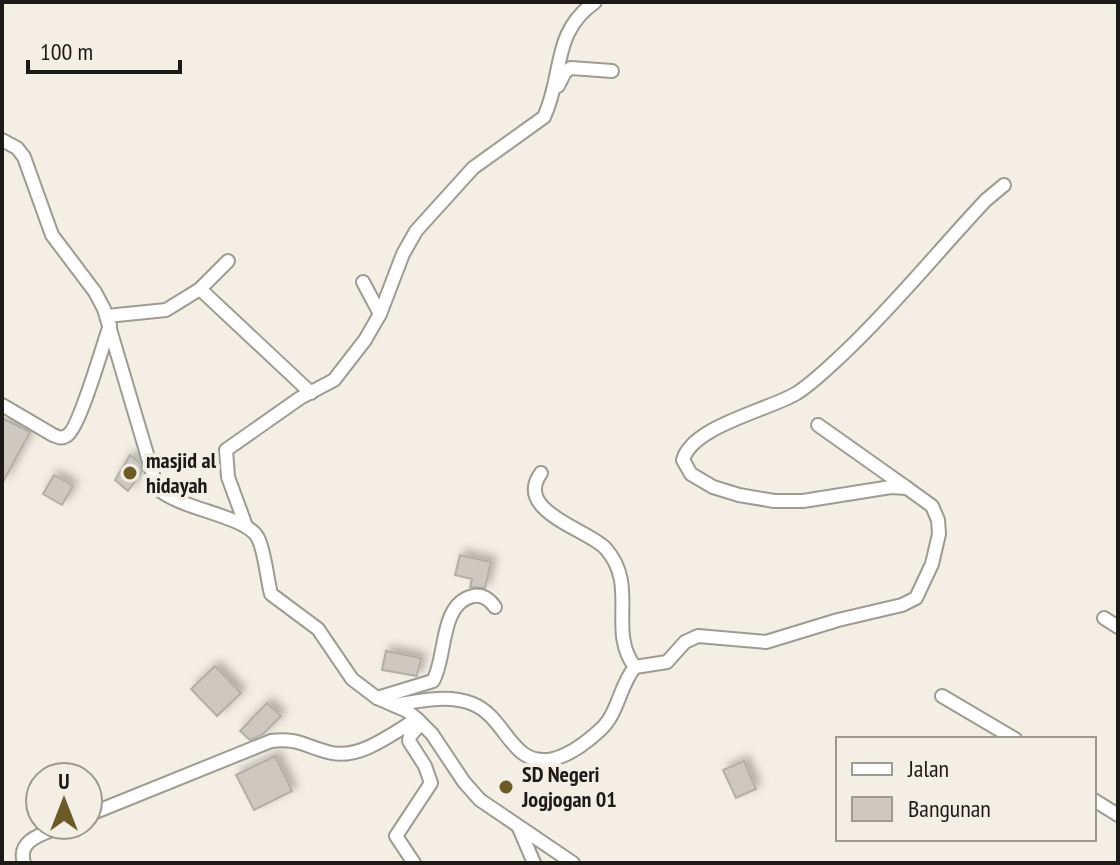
<svg xmlns="http://www.w3.org/2000/svg" width="1120" height="865" viewBox="0 0 1120 865" font-family="'PT Sans Narrow',sans-serif">
  <defs>
    <filter id="shadow"><feDropShadow dx="5" dy="-5" stdDeviation="4" flood-color="#0004"/></filter>
  </defs>
  <rect width="100%" height="100%" fill="#f3efe5"/>
  <g fill="#cdc9c0" stroke="#b2afa6" stroke-width="2" filter="url(#shadow)">
    <path d="M 2,418 L 30,432 L 2,484 Z"/>
    <path d="M 130,455 L 140,463 L 142,471 L 128,491 L 115,480 Z"/>
    <path d="M 54,475 L 73,486 L 62,505 L 43,494 Z"/>
    <path d="M 460,555 L 491,562 L 485,588 L 470,587 L 472,579 L 455,575 Z"/>
    <path d="M 386,651 L 421,658 L 417,676 L 382,670 Z"/>
    <path d="M 215,666 L 241,693 L 217,716 L 191,689 Z"/>
    <path d="M 267,703 L 281,716 L 263,734 L 250,740 L 240,731 Z"/>
    <path d="M 275,756 L 292,791 L 254,810 L 236,775 Z"/>
    <path d="M 744,761 L 756,789 L 736,798 L 723,770 Z"/>
  </g>
  <g fill="none" stroke-linecap="round" stroke-linejoin="round">
    <defs>
      <g id="minor">
        <path d="M 558,86 L 565,72 L 571,68 L 612,71"/>
        <path d="M 2,140 L 17,148 L 24,157 L 52,235 L 95,292 L 104,309 L 157,488 C 180,510 246,515 258,538 C 265,552 267,579 271,594 L 318,629 L 352,679 L 377,698 L 407,711 L 417,719 L 432,734 L 464,782 L 480,800 L 573,863"/>
        <path d="M 363,282 L 380,314"/>
        <path d="M 200,289 L 311,393"/>
        <path d="M 107,316 L 166,310 L 200,289 L 228,261"/>
        <path d="M 2,405 L 53,435 C 58,437 61,439 66,436 C 79,431 103,344 110,325"/>
        <path d="M 818,425 L 907,488"/>
        <path d="M 541,473 C 513,512 590,530 606,549 C 639,586 607,631 635,667"/>
        <path d="M 246,526 L 228,477 L 226,450 L 300,398 L 334,380 L 365,340 L 380,314 L 403,254 L 416,231 L 473,168 L 544,117 C 564,75 551,33 595,2"/>
        <path d="M 1104,618 L 1118,627"/>
        <path d="M 942,696 L 1015,739"/>
        <path d="M 377,698 L 433,681 C 447,657 439,604 473,596 C 483,594 490,600 495,607"/>
        <path d="M 394,705 C 418,701 449,694 473,704 C 507,718 511,768 553,759 C 570,755 587,742 600,730 C 619,713 619,686 635,667 L 667,662 L 685,642 L 698,636 L 766,642 L 838,620 L 902,605 L 916,598 L 932,564 L 939,534 L 938,520 L 932,506 L 907,488 L 891,487 L 803,501 L 774,501 L 739,495 L 713,487 L 691,474 L 683,460 C 692,426 769,410 797,393 C 814,382 829,367 844,353 C 894,306 938,251 986,200 L 1004,185"/>
        <path d="M 1094,800 L 1118,815"/>
        <path d="M 88,815 L 271,741 C 298,737 308,748 332,753 C 361,759 393,733 417,719"/>
        <path d="M 519,828 L 534,863"/>
        <path d="M 24,863 C 16,838 47,833 65,825"/>
        <path d="M 414,863 L 396,836 L 431,783 L 425,766 L 409,741 L 410,736 L 421,723"/>
      </g>
    </defs>
    <use href="#minor" stroke="#9e9b92" stroke-width="16"/>
    <use href="#minor" stroke="#fff" stroke-width="12"/>
  </g>
  <g fill="#6c5b29" stroke="#f3efe5" stroke-width="3">
    <circle cx="130" cy="473" r="8"/>
    <circle cx="506" cy="787" r="8"/>
  </g>
  <g text-anchor="middle" dominant-baseline="central" stroke-width="8" stroke-linejoin="round" paint-order="stroke">
    <g font-size="22" font-weight="bold" fill="#1b1a16" stroke="#f3efe5" text-anchor="start">
      <text x="146" y="460">masjid al<tspan x="146" dy="25">hidayah</tspan></text>
      <text x="522" y="774">SD Negeri<tspan x="522" dy="25">Jogjogan 01</tspan></text>
    </g>
  </g>
  <rect width="1120" height="865" fill="none" stroke="#1b1a16" stroke-width="8"/>
  <rect x="836" y="737" width="260" height="104" fill="#f3efe5" stroke="#9d9a92" stroke-width="2"/>
  <rect x="852" y="763" width="40" height="12" fill="#ffffff" stroke="#9d9a92" stroke-width="2"/>
  <text x="908" y="777" font-size="24" fill="#1b1a16">Jalan</text>
  <rect x="852" y="797" width="40" height="24" fill="#cdc9c0" stroke="#9d9a92" stroke-width="2"/>
  <text x="908" y="817" font-size="24" fill="#1b1a16">Bangunan</text>
  <g transform="translate(64 801)"><circle r="38" fill="#f3efe5" stroke="#9d9a92" stroke-width="2"/>
  <path d="M0-6L14 30L0 20L-14 30Z" fill="#6c5b29"/>
  <text y="-12" font-size="22" font-weight="bold" text-anchor="middle" fill="#1b1a16">U</text>
  </g>
  <path d="M28 60v12h152v-12" fill="none" stroke="#1b1a16" stroke-width="4"/>
  <text x="40" y="60" font-size="24" fill="#1b1a16" stroke="#f3efe5" stroke-width="6" paint-order="stroke">100 m</text>
</svg>
